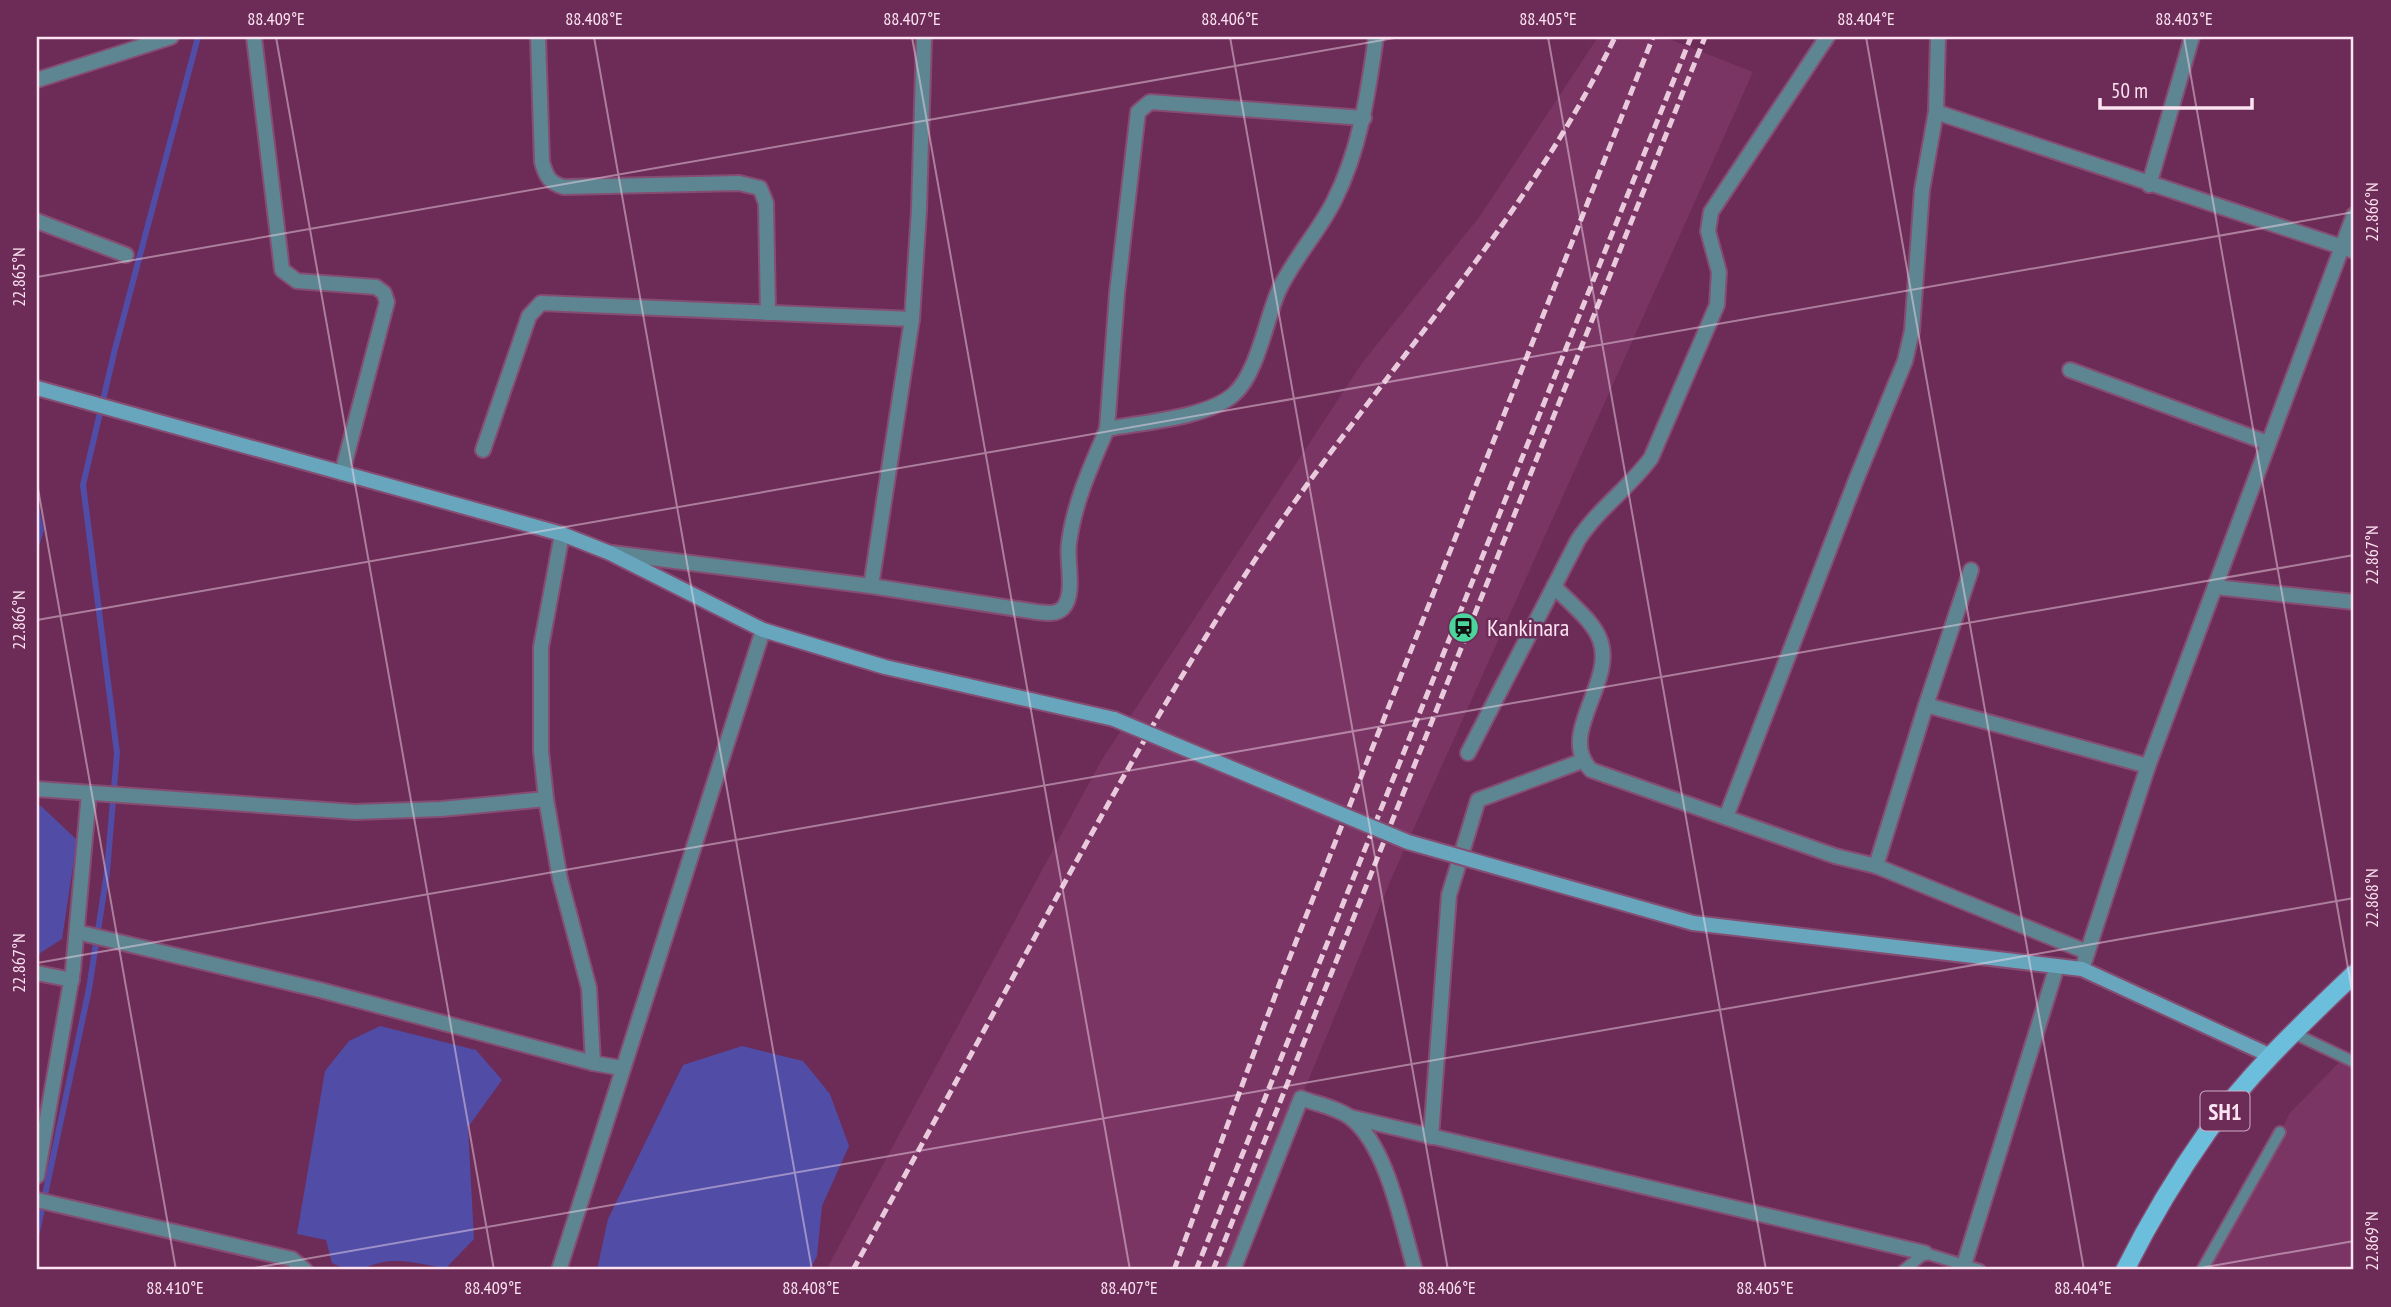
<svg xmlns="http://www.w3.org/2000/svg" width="2391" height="1307" viewBox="0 0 2391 1307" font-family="'PT Sans Narrow',sans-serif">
  <rect width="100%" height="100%" fill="#6c2c57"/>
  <g fill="#7a3564">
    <path d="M 1598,37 L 1664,37 L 1753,72 L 1392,877 L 1301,1098 L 1243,1270 L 826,1270 L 1101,761 L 1362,363 L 1480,216 Z"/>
    <path d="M 2354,1047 L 2354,1270 L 2209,1270 L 2290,1113 Z"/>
  </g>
  <g fill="#514ca6">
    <path d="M 37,498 L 44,530 L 37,553 Z"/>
    <path d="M 41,806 L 77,840 L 62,939 L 37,955 L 37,808 Z"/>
    <path d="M 380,1026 L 476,1050 L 502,1080 L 468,1127 L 474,1239 L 446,1268 C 430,1266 413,1261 396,1261 C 370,1260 361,1278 332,1263 L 326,1240 L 297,1234 L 325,1071 L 349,1041 Z"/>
    <path d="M 742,1046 L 803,1061 L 830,1094 L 849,1146 L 822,1206 L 817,1256 L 810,1270 L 597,1270 L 608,1219 L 683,1065 Z"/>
  </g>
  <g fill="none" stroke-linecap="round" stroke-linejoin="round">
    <path stroke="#514ca6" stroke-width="6" d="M 37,1232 L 89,989 L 107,872 L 117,753 L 83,485 L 115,349 L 198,37"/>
    <defs>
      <g id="service">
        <path d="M 2293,1033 L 2354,1062"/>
        <path d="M 1904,1270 L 1925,1253 L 1980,1270"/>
        <path d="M 2202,1270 L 2280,1132"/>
      </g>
      <g id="minor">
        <path d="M 254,37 L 282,270 L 297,281 L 376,287 L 384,293 L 387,302 L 342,473"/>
        <path d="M 538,37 L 542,162 C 546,176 549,183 564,187 L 739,183 L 760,188 L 766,203 L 768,313"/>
        <path d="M 37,80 L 171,37"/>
        <path d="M 1936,112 L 2354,251"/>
        <path d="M 2149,185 L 2192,37"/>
        <path d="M 37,221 L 126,255"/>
        <path d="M 2070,370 L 2268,443"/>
        <path d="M 1107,429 L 1117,293 L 1138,112 L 1150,102 L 1364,118"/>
        <path d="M 483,450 L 529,316 L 541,303 L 912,319"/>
        <path d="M 562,534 L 541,647 L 541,751 L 546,799 L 560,879 L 589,988 L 593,1063 L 621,1068"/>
        <path d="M 612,553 L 871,586 L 1037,612 C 1046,613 1056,615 1063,608 C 1076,593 1066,561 1069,543 C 1074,503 1091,466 1107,429 C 1142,422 1208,418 1234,394 C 1257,374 1266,320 1278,292 C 1293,259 1318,233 1334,201 C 1360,150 1368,93 1376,37"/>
        <path d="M 1971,570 L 1926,705 L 2148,766"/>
        <path d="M 871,586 L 912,319 L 919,210 L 924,37"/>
        <path d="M 1554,586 C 1568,602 1593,620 1600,640 C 1616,682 1556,735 1591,770 L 1835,856 L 1876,866 L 1926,705"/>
        <path d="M 2215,587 L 2354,602"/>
        <path d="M 1468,753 L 1578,540 C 1598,509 1629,488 1651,458 L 1717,305 L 1719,272 L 1708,231 L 1711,212 L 1827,37"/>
        <path d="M 37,789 L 355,812 L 441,809 L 546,799"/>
        <path d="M 1726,817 L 1856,480 L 1905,361 L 1912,331 L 1922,190 L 1936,112 L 1938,37"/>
        <path d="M 1876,866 L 2087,952"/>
        <path d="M 77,932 L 320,990 L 593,1063"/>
        <path d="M 2082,969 L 2148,766 L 2354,215"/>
        <path d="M 37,973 L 72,980"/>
        <path d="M 1350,1117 L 1925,1253"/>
        <path d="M 1431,1137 L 1449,895 L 1478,800 L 1582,761"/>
        <path d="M 37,1176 L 73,970 L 89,793"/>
        <path d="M 37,1200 L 292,1259 L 305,1270"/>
        <path d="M 1964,1265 L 2057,966"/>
        <path d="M 559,1270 L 763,630"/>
        <path d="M 1233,1270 L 1301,1098 C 1316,1104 1338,1108 1351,1118 C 1388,1147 1402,1227 1415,1270"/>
      </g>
      <g id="secondary">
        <path d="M 37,388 L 562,534 L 610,553 L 763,630 L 885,667 L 1114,719"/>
        <path d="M 1693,923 L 2082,969 L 2271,1056"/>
      </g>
      <path id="primary" d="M 2125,1270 C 2149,1222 2177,1175 2208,1131 C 2249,1073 2303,1023 2354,974"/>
    </defs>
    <use href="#service" stroke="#864d73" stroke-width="14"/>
    <use href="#minor" stroke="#864d73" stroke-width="18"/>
    <use href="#secondary" stroke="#864d73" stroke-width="18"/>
    <use href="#primary" stroke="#864d73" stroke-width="21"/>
    <use href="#service" stroke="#5e8592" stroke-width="10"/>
    <use href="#minor" stroke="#5e8592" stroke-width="14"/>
    <use href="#secondary" stroke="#67a6bc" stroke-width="14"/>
    <use href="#primary" stroke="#6cbfdc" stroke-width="18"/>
    <g stroke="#e8cadc" stroke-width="5" stroke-dasharray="10 5" stroke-linecap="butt">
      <path d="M 853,1270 C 916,1155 979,1040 1042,924 C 1118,785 1194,647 1284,517 C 1395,358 1531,213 1615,37"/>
      <path d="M 1174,1270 L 1282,977 L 1653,37"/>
      <path d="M 1196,1270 L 1691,37"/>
      <path d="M 1213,1270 L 1705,37"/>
    </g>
    <defs>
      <path id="secondary-bridge" d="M 1114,719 L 1408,842 L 1693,923"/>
    </defs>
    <use href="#secondary-bridge" stroke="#864d73" stroke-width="18" stroke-linecap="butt"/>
    <use href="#secondary-bridge" stroke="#67a6bc" stroke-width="14"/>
  </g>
  <path fill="none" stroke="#fbe3f1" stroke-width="2" stroke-opacity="0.45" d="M 276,37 L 494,1270M 594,37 L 812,1270M 912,37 L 1130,1270M 1230,37 L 1448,1270M 1548,37 L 1766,1270M 1866,37 L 2084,1270M 2184,37 L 2354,1002M 37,277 L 1400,37M 37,483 L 176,1270M 37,620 L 2354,212M 37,963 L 2354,555M 243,1270 L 2354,898M 2189,1270 L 2354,1241"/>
  <defs>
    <symbol id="station-disc" viewBox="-11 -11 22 22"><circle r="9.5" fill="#4bd49b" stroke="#6c2c57"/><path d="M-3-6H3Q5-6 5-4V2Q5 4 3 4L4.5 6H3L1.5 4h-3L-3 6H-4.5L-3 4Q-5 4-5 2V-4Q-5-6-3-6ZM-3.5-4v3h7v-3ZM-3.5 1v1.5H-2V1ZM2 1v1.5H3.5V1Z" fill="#111"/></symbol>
  </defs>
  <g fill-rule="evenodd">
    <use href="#station-disc" x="1446" y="610" width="35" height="35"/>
  </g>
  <g text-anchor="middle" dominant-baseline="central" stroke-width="5" stroke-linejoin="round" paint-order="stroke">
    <rect fill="#6c2c57" stroke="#d0acc3" stroke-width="2" x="2200.5" y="1091.5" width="49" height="39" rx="5"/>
    <g font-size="23" font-weight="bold" fill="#fbe3f1">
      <text x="2225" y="1111">SH1</text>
    </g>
    <g font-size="24" fill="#fbe3f1" stroke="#6c2c57" text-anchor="start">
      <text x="1487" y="627">Kankinara</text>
    </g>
  </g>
  <rect width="2391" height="1307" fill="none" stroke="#6c2c57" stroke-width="77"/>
  <path d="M2100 98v10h152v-10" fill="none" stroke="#fbe3f1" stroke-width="3.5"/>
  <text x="2111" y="98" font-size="21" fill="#fbe3f1" stroke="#6c2c57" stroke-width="5" paint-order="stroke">50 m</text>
  <rect x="38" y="38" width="2314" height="1230" fill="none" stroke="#fbe3f1" stroke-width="2.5"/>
  <g font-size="18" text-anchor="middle" fill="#fbe3f1">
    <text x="276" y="25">88.409°E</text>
    <text x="594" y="25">88.408°E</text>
    <text x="912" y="25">88.407°E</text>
    <text x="1230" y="25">88.406°E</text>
    <text x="1548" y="25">88.405°E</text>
    <text x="1866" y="25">88.404°E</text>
    <text x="2184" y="25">88.403°E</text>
    <text transform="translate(2372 212) rotate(-90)" y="6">22.866°N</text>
    <text transform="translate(19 277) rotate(-90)" y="6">22.865°N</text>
    <text transform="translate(2372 555) rotate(-90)" y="6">22.867°N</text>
    <text transform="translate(19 620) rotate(-90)" y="6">22.866°N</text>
    <text transform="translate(2372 898) rotate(-90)" y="6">22.868°N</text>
    <text transform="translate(19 963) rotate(-90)" y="6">22.867°N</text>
    <text transform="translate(2372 1241) rotate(-90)" y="6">22.869°N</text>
    <text x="175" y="1294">88.410°E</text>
    <text x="493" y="1294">88.409°E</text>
    <text x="811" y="1294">88.408°E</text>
    <text x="1129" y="1294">88.407°E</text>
    <text x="1447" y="1294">88.406°E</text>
    <text x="1765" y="1294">88.405°E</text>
    <text x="2083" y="1294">88.404°E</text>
  </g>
</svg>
